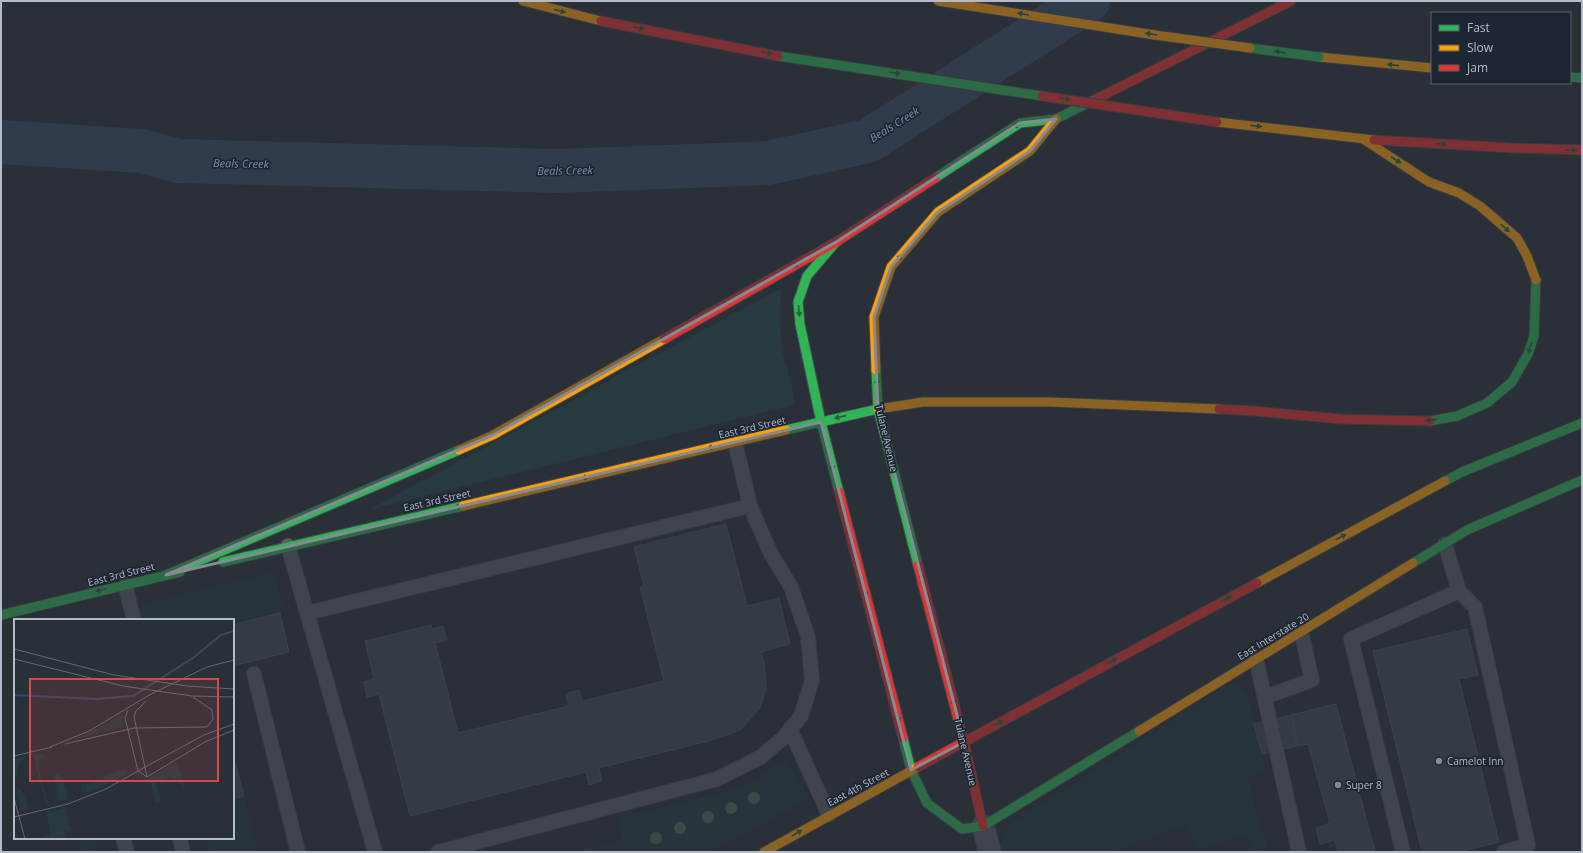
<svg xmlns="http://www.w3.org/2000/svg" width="1583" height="853" viewBox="0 0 1583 853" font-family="'Open Sans',sans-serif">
  <rect width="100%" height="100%" fill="#2a3038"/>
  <g fill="#273a3e">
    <path d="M 781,288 L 780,315 L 781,345 L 794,395 L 794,402 L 789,406 L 368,510 Z"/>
    <path d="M 274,572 L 285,612 L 233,625 L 233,620 L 144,620 L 139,613 L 143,603 Z"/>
    <path d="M 1230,684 L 1239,685 L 1247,694 L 1266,772 L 1247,777 L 1268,852 L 1252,852 L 1246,835 L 1199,851 L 1186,825 L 1113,852 L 1003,852 C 1000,841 1002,833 1010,824 Z"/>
    <path d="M 787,758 L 809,799 L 711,852 L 576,852 L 622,840 L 617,818 L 746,786 Z"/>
    <path d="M 244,796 L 257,852 L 210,852 L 207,838 L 233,838 L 233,799 Z"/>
    <path d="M 79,838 L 94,838 L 98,852 L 83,852 Z"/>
  </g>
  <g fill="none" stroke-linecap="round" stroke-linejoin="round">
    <path stroke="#384963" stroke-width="44" d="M 1,142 L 141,151 L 179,161 L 557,171 L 768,163 L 868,141 L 1088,1"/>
  </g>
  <g fill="#444950" stroke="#52575f">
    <path d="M 726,524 L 747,606 L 779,598 L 790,644 L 761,652 L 764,663 L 766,688 L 760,708 L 740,730 L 712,740 L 599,768 L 602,781 L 589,785 L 586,772 L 410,816 L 379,694 L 367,697 L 364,682 L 374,679 L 365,641 L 431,625 L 432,629 L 443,626 L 447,640 L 435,643 L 458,733 L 569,706 L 566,694 L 579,690 L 582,701 L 664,681 L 640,587 L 644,586 L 634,547 Z"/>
    <path d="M 280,613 L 289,652 L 233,666 L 233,625 Z"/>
    <path d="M 1467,629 L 1478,675 L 1459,679 L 1499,842 L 1458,852 L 1422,852 L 1373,651 Z"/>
    <path d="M 1336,704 L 1375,852 L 1338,852 L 1335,840 L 1320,844 L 1316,828 L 1330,823 L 1308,744 L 1297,746 L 1291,715 Z"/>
    <path d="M 1291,715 L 1297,746 L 1262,754 L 1254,724 Z"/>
    <path d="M 233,754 L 244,796 L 233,799 Z"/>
  </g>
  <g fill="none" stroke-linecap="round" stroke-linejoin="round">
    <defs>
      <g id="lane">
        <path d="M 1445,544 L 1459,591 L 1475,607 L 1528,845 L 1504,852"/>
        <path d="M 288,546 L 375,852"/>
        <path d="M 125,585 L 134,620"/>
        <path d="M 307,613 L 750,506"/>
        <path d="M 1256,659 L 1299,852"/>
        <path d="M 254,674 L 298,852"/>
        <path d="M 1265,697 L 1312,680 L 1301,631"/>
        <path d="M 790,729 L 829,815"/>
        <path d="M 123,838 L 127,852"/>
        <path d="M 180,838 L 183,852"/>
        <path d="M 438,852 L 717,779 L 761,757 L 784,737 L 801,716 L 812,681 L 808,637 L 791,587 L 771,554 L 750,506 L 735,442"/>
        <path d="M 1403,852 L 1351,639 L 1459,591"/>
      </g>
      <path id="street" d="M 983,826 L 990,852"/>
      <g id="fast">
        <path d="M 1570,77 L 1582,78"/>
        <path d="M 935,178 L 1020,123 L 1056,119 L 1096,99"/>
        <path d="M 836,242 L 807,276 L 798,302 L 800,324 L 821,422 L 839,492"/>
        <path d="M 876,370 L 878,409 L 918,565"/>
        <path d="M 1430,421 L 1457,416 L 1487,403 L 1512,382 L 1528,354 L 1534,336 L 1536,280"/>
        <path d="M 786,430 L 878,409"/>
        <path d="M 1445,481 L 1462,472 L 1582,423"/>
        <path d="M 223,562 L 463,506"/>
        <path d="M 1413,563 L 1467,530 L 1582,480"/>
        <path d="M 166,575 L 459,450"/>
        <path d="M 1,615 L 180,572"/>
        <path d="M 903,738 L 911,770 L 927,803 L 962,829 L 983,826 L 1139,731"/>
      </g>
      <g id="slow">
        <path d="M 523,1 L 601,21"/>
        <path d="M 1319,57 L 1432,68"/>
        <path d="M 1217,122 L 1374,140"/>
        <path d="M 1363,139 L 1429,182 L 1459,193 L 1480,206 L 1517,238 L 1527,256 L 1536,280"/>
        <path d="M 876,370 L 874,317 L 891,267 L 938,212 L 1030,151 L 1056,119"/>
        <path d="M 878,409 L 923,402 L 1050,402 L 1219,409"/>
        <path d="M 459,450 L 493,435 L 664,339"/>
        <path d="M 463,506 L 786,430"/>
        <path d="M 1257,583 L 1445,481"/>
        <path d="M 1139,731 L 1413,563"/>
        <path d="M 764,852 L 918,767"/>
      </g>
      <g id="jam">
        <path d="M 1096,99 L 1291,1"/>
        <path d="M 1374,140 L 1513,148 L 1582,150"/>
        <path d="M 664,339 L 836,242 L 935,178"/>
        <path d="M 1219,409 L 1254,411 L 1341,419 L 1430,421"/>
        <path d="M 839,492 L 903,738"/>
        <path d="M 918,565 L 964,742 L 983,826"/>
        <path d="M 964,742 L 1257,583"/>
        <path d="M 918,767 L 964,742"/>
      </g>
    </defs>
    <use href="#lane" stroke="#484c53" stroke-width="16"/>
    <use href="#street" stroke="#484c53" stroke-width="24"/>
    <use href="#fast" stroke="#484c53" stroke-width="11"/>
    <use href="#slow" stroke="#484c53" stroke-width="11"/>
    <use href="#jam" stroke="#484c53" stroke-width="11"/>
    <use href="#lane" stroke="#5a5e66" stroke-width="14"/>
    <use href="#street" stroke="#5a5e66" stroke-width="22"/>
    <use href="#fast" stroke="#30b455" stroke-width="9"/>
    <use href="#slow" stroke="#ff9f0a" stroke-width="9"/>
    <use href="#jam" stroke="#e5322d" stroke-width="9"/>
    <defs>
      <g id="fast-bridge">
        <path d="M 1250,48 L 1319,57"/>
        <path d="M 778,56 L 1042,96"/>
      </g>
      <path id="slow-bridge" d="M 938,1 L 1155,35 L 1250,48"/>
      <g id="jam-bridge">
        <path d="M 601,21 L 778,56"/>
        <path d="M 1042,96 L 1217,122"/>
      </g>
    </defs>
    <use href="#fast-bridge" stroke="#474c53" stroke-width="11" stroke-linecap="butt"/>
    <use href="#slow-bridge" stroke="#474c53" stroke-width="11" stroke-linecap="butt"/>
    <use href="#jam-bridge" stroke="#474c53" stroke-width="11" stroke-linecap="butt"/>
    <use href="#fast-bridge" stroke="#30b455" stroke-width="9"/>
    <use href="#slow-bridge" stroke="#ff9f0a" stroke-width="9"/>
    <use href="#jam-bridge" stroke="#e5322d" stroke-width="9"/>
  </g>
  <g fill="#4e6a5a">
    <circle cx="754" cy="798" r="6"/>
    <circle cx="731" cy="808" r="6"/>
    <circle cx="708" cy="817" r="6"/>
    <circle cx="680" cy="828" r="6"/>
    <circle cx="656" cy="838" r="6"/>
  </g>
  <defs><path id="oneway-solid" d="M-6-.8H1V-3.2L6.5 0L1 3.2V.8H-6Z"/></defs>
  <g fill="#255f41">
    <use href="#oneway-solid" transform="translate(560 11) rotate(14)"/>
    <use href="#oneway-solid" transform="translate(1023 14) rotate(-171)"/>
    <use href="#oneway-solid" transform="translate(639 28) rotate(11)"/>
    <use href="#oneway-solid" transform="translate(1151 34) rotate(-171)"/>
    <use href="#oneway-solid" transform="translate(1280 52) rotate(-172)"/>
    <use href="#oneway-solid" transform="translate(767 53) rotate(11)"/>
    <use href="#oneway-solid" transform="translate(1393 65) rotate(-174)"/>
    <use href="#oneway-solid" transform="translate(895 73) rotate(9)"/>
    <use href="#oneway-solid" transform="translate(1065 99) rotate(9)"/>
    <use href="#oneway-solid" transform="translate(1018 125) rotate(154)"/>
    <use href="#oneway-solid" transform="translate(1256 126) rotate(7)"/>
    <use href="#oneway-solid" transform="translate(1441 144) rotate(3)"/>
    <use href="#oneway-solid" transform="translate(1571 150) rotate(2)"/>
    <use href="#oneway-solid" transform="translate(1396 160) rotate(33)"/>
    <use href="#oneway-solid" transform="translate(908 195) rotate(147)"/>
    <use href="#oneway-solid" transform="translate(1505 228) rotate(42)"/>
    <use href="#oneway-solid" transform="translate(898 259) rotate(-50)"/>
    <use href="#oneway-solid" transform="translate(798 264) rotate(151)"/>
    <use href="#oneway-solid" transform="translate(799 311) rotate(85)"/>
    <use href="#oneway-solid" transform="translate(685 327) rotate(151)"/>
    <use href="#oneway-solid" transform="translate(1530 348) rotate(109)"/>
    <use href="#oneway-solid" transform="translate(877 384) rotate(-93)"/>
    <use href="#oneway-solid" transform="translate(840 417) rotate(167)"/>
    <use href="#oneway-solid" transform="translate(1431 420) rotate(173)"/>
    <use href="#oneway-solid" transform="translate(713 447) rotate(167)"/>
    <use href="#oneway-solid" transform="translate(832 465) rotate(75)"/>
    <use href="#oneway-solid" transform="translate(587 477) rotate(167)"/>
    <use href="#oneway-solid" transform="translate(460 506) rotate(167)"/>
    <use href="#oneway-solid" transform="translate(1341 537) rotate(-28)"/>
    <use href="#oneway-solid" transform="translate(922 578) rotate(-104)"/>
    <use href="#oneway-solid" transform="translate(101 590) rotate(166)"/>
    <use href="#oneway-solid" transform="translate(865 591) rotate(75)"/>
    <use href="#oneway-solid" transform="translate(1226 599) rotate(-28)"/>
    <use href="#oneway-solid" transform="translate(1112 661) rotate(-28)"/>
    <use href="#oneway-solid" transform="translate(954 704) rotate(-104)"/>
    <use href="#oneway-solid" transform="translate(898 717) rotate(75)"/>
    <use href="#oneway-solid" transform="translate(998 723) rotate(-28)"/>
    <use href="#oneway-solid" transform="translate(936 757) rotate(-28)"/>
    <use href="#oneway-solid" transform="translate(797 833) rotate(-30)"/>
  </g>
  <path d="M0 0H1583V853H0ZM 1056,119 L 1030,151 L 938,212 L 891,267 L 874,317 L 878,409 L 964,742 L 911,770 L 821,422 L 166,575 L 493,435 L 836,242 L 1020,123 Z" fill="#2a3038" fill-opacity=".55" fill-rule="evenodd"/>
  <path fill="none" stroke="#848b96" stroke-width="3" stroke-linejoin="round" d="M 1056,119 L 1030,151 L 938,212 L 891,267 L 874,317 L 878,409 L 964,742 L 911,770 L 821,422 L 166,575 L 493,435 L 836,242 L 1020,123 Z"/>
  <g fill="#848b96" stroke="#1d2633" stroke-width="1.5">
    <circle cx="1439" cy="761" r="4"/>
    <circle cx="1338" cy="785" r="4"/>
  </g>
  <g text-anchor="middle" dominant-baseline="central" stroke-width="3.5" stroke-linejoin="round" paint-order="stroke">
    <g font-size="10" fill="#b4bcc9" stroke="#1d2633">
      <text transform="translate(752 427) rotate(-13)">East 3rd Street</text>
      <text transform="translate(887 438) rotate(77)">Tulane Avenue</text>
      <text transform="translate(437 500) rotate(-13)">East 3rd Street</text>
      <text transform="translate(121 574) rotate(-14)">East 3rd Street</text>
      <text transform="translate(1273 636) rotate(-31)">East Interstate 20</text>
      <text transform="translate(966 752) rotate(77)">Tulane Avenue</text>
      <text transform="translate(858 787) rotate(-28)">East 4th Street</text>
    </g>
    <g font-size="10" fill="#b4bcc9" stroke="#1d2633" text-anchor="start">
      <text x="1447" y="761">Camelot Inn</text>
      <text x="1346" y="785">Super 8</text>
    </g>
    <g font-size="11" font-style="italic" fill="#7c92b1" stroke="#1d2633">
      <text transform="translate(894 124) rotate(-32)">Beals Creek</text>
      <text transform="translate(241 163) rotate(1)">Beals Creek</text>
      <text transform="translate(565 170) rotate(-1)">Beals Creek</text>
    </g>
  </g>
  <g transform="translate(14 619)">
    <rect width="220" height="220" fill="#2a3038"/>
    <path d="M 109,94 L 110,108 L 60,121 ZM 29,134 L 32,139 L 23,142 L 33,182 L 36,182 L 32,186 L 19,136 ZM 12,137 L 5,145 L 3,159 L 0,159 L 0,140 ZM 163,142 L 171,170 L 169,171 L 164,159 L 159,161 L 157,158 L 141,164 L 147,181 L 152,179 L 142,185 L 135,159 ZM 110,150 L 112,155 L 96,164 L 71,175 L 67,171 L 67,166 L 90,160 L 89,157 ZM 45,155 L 47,161 L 49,161 L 54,180 L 45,183 L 40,156 ZM 2,167 L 10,174 L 14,190 L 7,192 ZM 52,189 L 56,211 L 50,212 L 52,220 L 20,220 L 37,215 L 32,194 Z" fill="#273a3e"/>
    <path fill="none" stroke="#384963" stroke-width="2" d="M 0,76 L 82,80 L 119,77 L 179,39 L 207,16 L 220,12"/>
    <path fill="none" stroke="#616872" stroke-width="1" d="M 0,30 L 100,56 L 173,67 L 220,70M 0,40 L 109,67 L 178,77 L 220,78M 132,82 L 122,92 L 120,98 L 133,158M 114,91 L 111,99 L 124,152 L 133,158M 120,109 L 193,108 L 199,100 L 198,91 L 179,78M 51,125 L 120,109M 36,128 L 75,112 L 137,75 L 193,48 L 220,41M 0,137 L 38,128M 131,148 L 190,116 L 220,105M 133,158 L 191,123 L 220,111M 0,179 L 11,220M 0,198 L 54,185 L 92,170 L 131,148"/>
    <path fill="#ce4d50" fill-opacity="0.15" stroke="#ce4d50" stroke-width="2" d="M 16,60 L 204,60 L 204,162 L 16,162 Z"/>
    <rect width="220" height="220" fill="none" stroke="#b4bcc9" stroke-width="2"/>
  </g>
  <rect width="1583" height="853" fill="none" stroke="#b4bcc9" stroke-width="4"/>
  <rect x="1431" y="12" width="140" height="72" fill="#1d2633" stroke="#59626f"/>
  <rect x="1439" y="25" width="20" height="6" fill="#30b455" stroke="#59626f"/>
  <text x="1467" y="32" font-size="12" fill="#b4bcc9">Fast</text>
  <rect x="1439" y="45" width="20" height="6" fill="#ff9f0a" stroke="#59626f"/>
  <text x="1467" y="52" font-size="12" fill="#b4bcc9">Slow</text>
  <rect x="1439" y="65" width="20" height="6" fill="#e5322d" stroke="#59626f"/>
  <text x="1467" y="72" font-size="12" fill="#b4bcc9">Jam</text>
</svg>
